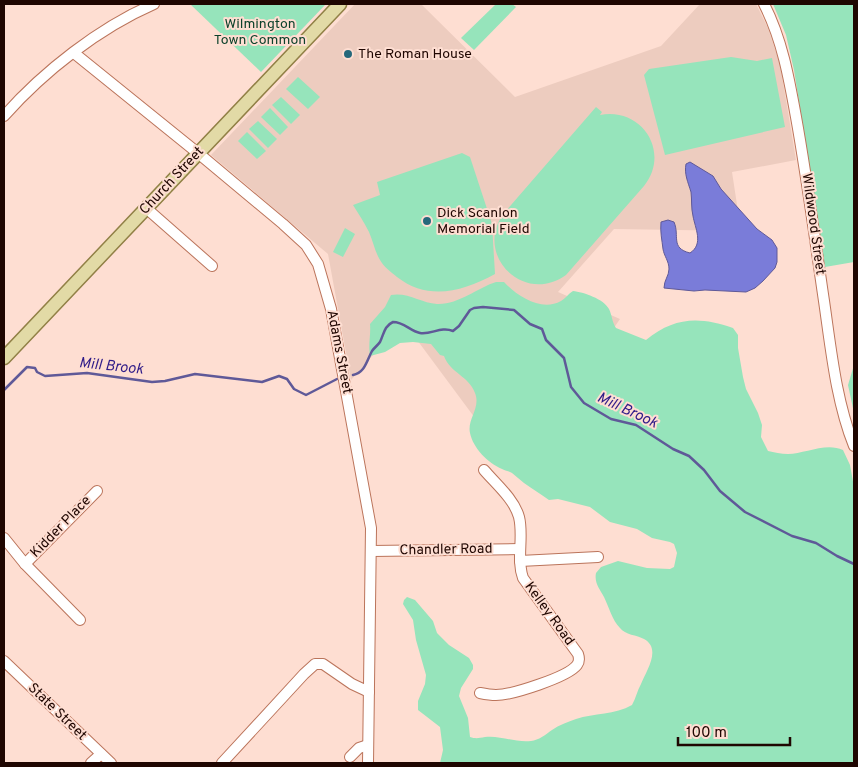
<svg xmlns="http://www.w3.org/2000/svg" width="858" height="767" viewBox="0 0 858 767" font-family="Overpass,sans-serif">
  <rect width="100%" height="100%" fill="#feded2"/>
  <path fill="#edccbf" d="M 355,4 L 421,4 L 515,97 L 661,46 L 700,4 L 756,4 L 768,28 L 780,64 L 796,160 L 732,172 L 741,231 L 614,229 L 558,292 L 620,319 L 607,338 L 492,441 L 403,321 L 351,380 L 328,254 L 211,155 Z"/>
  <g fill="#96e4bb">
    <path d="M 190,4 L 326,4 L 261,72 Z"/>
    <path d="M 496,4 L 512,4 L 516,7 L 474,50 L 461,38 Z"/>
    <path d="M 773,4 L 854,4 L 854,262 L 825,267 L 794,70 L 786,35 Z"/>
    <path d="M 731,57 L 757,61 L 772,58 L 785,127 L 665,155 L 644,75 L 649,69 Z"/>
    <path d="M 298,77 L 320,97 L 308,109 L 286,89 Z"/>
    <path d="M 281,97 L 300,115 L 291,124 L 272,105 Z"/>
    <path d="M 596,107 L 602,112 L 600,115 C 642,107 671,152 644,186 L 566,275 C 523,306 472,253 505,212 Z"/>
    <path d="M 270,108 L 288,127 L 280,135 L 261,117 Z"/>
    <path d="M 258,121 L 277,139 L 268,148 L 249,129 Z"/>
    <path d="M 247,132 L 266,151 L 257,159 L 238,141 Z"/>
    <path d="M 462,153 L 470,157 L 492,224 L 495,274 C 462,292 428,301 397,277 C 391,272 384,267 380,260 C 375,252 373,241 369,232 C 364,222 358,213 353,205 L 380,195 L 377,182 Z"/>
    <path d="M 345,228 L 355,234 L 343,257 L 333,252 Z"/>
    <path d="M 496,282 L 504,282 C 517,296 541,312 561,301 C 565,299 568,294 573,291 C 583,292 604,299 609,309 C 612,315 612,322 616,328 L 646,340 C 674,317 699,316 733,328 L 738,335 L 738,348 L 743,377 L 746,389 L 758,413 L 762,425 L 761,437 L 768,451 C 774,452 781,454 788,454 C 804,454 826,442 843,450 L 850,465 L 854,487 L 854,763 L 440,763 L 443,750 L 440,727 L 418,710 L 418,701 L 425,684 L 426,675 L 416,640 L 413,620 L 403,604 L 404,600 L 407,597 L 415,600 L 433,621 L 437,633 L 449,645 L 469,658 L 473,665 L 473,669 L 461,688 L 459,696 L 468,718 L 470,737 C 476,739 479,738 485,737 C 500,735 516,743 531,741 C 539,740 545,735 552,730 C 559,725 568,722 576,719 C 594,713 615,715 632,705 C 636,698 637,691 641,684 C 646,671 662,649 644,639 C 637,635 625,635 620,628 C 612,620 609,607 604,597 C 600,589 594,583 596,573 L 601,567 L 618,561 L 647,568 L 670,569 L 674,567 L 677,553 L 674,544 L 670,542 L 652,538 L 637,529 L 610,522 L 590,507 L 558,499 L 549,500 C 541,494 532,489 524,483 C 520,480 516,476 512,473 C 509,471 506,471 502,469 C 488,463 473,448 470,433 C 467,419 481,408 475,393 C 469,376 450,373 444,356 L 440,355 L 431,344 L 413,342 L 400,343 L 385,352 L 370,356 C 368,345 371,335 370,324 L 385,307 L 391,295 C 408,292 421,303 437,304 C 458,305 477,288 496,282 Z"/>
    <path d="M 854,365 L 854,413 L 848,385 Z"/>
  </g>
  <path fill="#7a7cd9" stroke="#5f5998" d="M 690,162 L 713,176 L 721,189 L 757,229 L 772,240 L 777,248 L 777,262 L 775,268 L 763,281 L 755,288 L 746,292 L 705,290 L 694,291 L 664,288 C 664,280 669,276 669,269 C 669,261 664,256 663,249 C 662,240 660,232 661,222 L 668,220 L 674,222 C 680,236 670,248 690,253 C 704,244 695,228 693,216 C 691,208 692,200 691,192 C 688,182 684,174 686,164 Z"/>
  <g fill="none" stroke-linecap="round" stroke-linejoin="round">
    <g stroke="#5f5998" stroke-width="2.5">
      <path d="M 353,375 C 365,373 367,360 372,351 C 374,348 378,345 380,342 C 384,334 384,326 393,322 C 404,322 410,331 420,333 C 431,335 441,326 453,331 L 459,326 L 470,310 L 474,308 L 483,307 L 514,310 L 530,324 L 542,329 L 546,340 L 564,358 L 571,387 L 584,403 L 611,419 L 636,425 L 673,449 L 689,456 L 704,470 L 720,491 L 745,512 L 792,536 L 816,543 L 837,556 L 854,564"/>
      <path d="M 4,390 L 27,367 L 35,368 L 37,372 L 45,376 L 87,373 L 152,382 L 165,381 L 195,374 L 262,382 L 279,376 L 287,379 L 294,389 L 306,395 L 337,379"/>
    </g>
    <defs>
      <g id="minor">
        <path d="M 764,4 C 782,39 789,78 796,117 C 807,178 815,240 824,301 C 831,349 836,401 854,446"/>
        <path d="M 74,53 L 204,158 L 283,224 L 306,245 L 318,264 L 331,309 L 371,528 L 368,763"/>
        <path d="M 4,116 C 44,71 99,28 154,4"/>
        <path d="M 146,208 L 212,266"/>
        <path d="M 4,538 L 25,564 L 80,620"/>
        <path d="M 371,551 L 520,549"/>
        <path d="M 520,561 L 598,557"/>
        <path d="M 25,564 L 97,491"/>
        <path d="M 4,661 L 111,763"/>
        <path d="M 480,693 C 485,694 491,695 496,695 C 512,695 568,677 577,665 C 580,661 579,657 578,654 L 523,578 C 516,559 524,537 519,517 C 514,499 496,484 484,470"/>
        <path d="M 350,757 L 359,748 L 368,745"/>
        <path d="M 91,763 L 101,754"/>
        <path d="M 222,763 L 304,674 L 315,664 L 323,664 L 352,684 L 369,692"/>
      </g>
      <path id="major" d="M 4,358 L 340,4"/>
    </defs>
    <use href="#minor" stroke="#bb745b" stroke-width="12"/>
    <use href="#major" stroke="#918046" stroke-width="15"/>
    <use href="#minor" stroke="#fff" stroke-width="10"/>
    <use href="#major" stroke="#e2daa6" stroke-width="12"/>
  </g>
  <g fill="#26687b" stroke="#feded2" stroke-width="2">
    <circle cx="348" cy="54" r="5"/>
    <circle cx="427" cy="221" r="5"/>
  </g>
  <g text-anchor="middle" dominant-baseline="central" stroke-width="4" stroke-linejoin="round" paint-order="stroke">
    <g font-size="14" fill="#0c412b" stroke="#feded2">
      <text x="260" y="24">Wilmington<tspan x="260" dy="16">Town Common</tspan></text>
    </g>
    <g font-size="14" fill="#1f0601" stroke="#feded2" text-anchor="start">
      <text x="358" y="54">The Roman House</text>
      <text x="437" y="213">Dick Scanlon<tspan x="437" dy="16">Memorial Field</tspan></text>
    </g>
    <g font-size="14" fill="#1f0601" stroke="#feded2">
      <text transform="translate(172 181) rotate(-47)">Church Street</text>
      <text transform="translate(813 224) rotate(82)">Wildwood Street</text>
      <text transform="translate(339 352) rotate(79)">Adams Street</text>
      <text transform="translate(61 527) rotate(-46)">Kidder Place</text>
      <text transform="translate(446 550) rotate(-1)">Chandler Road</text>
      <text transform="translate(549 614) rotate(54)">Kelley Road</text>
      <text transform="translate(57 712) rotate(44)">State Street</text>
    </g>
    <g font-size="15" font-style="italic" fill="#2f1b88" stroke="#feded2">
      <text transform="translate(111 367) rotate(6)">Mill Brook</text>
      <text transform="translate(627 411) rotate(25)">Mill Brook</text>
    </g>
  </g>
  <rect width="858" height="767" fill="none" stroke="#1f0601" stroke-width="10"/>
  <path d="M678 737v8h112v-8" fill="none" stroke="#1f0601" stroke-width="2.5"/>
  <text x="686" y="737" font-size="15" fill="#1f0601" stroke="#feded2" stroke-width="4" paint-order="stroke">100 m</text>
</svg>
